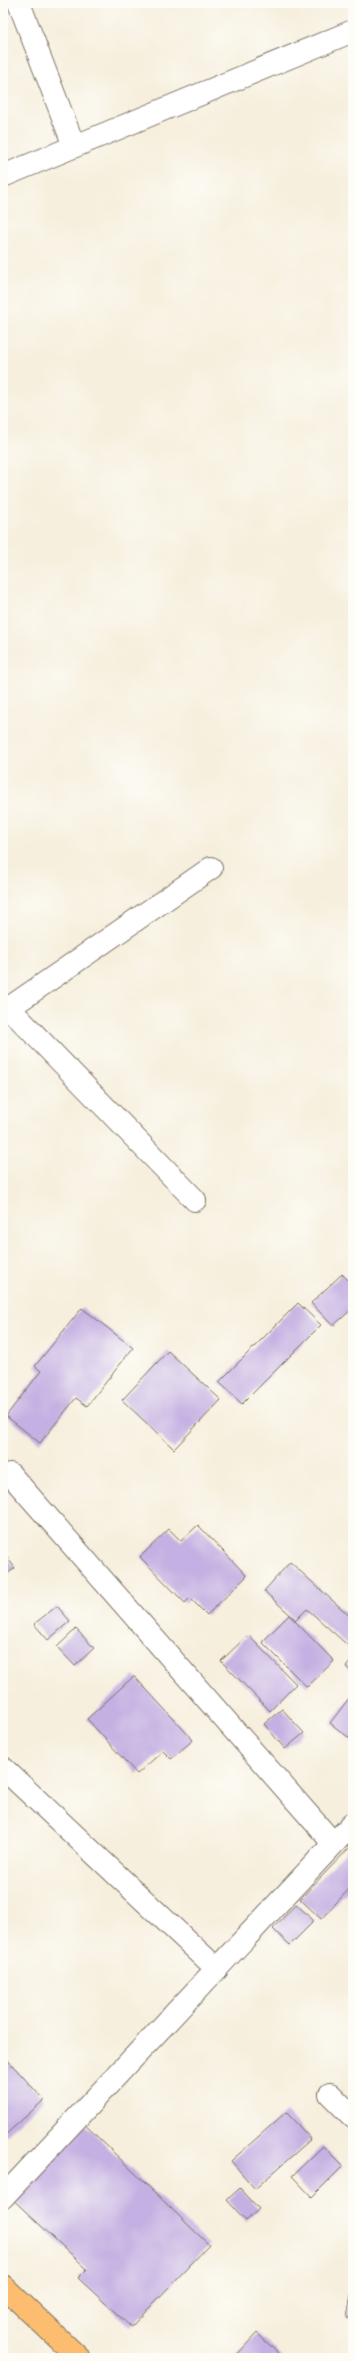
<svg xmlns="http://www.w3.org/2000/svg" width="356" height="2361" viewBox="0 0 356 2361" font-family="'Comic Neue',sans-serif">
  <rect width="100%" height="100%" fill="#fdfcf7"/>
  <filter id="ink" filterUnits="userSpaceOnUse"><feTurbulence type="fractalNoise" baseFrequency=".025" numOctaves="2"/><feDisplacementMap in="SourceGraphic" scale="8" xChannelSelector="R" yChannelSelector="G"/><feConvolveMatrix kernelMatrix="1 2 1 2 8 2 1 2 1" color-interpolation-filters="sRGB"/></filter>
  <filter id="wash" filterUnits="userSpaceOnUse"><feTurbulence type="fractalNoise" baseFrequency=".012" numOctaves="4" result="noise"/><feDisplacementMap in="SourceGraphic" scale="16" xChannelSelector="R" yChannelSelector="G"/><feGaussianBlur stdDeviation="0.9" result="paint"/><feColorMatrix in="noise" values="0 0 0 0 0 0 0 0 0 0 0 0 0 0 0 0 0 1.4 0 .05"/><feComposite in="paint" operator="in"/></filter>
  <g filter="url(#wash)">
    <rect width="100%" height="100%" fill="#f6efdd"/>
    <g id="blocks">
      <g fill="#c4b0e2">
        <path d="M 342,1274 L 353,1285 L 353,1308 L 333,1326 L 311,1303 Z"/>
        <path d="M 298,1303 L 321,1325 L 242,1404 L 219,1382 Z"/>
        <path d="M 82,1308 L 133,1348 L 87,1406 L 76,1398 L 40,1443 L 6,1416 L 41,1371 L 35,1366 Z"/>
        <path d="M 168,1351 L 221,1400 L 174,1449 L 122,1400 Z"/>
        <path d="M 198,1525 L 247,1576 L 207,1615 L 190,1598 L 185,1603 L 140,1557 L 169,1529 L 181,1541 Z"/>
        <path d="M 3,1552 L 15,1568 L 3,1577 Z"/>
        <path d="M 290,1562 L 353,1619 L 353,1650 L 307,1609 L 296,1620 L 264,1591 Z"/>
        <path d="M 57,1606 L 70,1621 L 48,1640 L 34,1624 Z"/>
        <path d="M 289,1615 L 334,1661 L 307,1687 L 262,1642 Z"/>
        <path d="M 76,1629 L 94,1648 L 75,1666 L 57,1647 Z"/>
        <path d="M 248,1635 L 296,1684 L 270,1711 L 221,1661 Z"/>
        <path d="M 353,1659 L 353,1673 L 346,1667 Z"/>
        <path d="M 134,1676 L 193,1740 L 171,1759 L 163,1751 L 137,1774 L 87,1719 Z"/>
        <path d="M 353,1693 L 353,1741 L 330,1723 Z"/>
        <path d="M 282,1709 L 304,1733 L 285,1749 L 264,1724 Z"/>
        <path d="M 352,1845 L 353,1885 L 321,1919 L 300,1899 Z"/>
        <path d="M 296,1904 L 314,1921 L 290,1945 L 273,1929 Z"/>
        <path d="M 3,2055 L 44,2100 L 3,2137 Z"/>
        <path d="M 286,2112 L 311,2139 L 255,2189 L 231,2161 Z"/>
        <path d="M 78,2118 L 209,2245 L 131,2327 L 78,2278 L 87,2269 L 7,2194 Z"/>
        <path d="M 323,2146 L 343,2166 L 312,2197 L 292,2176 Z"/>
        <path d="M 240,2188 L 259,2209 L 246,2221 L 227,2200 Z"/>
        <path d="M 351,2294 L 353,2294 L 353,2319 L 347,2318 Z"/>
        <path d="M 257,2333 L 283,2358 L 234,2358 Z"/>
      </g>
    </g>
  </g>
  <g filter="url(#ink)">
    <use href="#blocks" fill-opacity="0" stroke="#7c6f61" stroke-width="1"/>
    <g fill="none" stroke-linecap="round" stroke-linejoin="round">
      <defs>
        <g id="minor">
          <path d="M 19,3 L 74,146"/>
          <path d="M 3,176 L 353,31"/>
          <path d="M 9,1008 L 195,1200"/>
          <path d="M 3,1012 L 211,868"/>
          <path d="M 10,1474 L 333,1843"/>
          <path d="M 3,1768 L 217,1969"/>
          <path d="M 330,2094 L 353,2117"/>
          <path d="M 3,2197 L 353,1823"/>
        </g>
        <path id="primary" d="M 3,2286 L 79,2358"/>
      </defs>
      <use href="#minor" stroke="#7c6f61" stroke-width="24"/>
      <use href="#primary" stroke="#7c6f61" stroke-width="24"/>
      <use href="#minor" stroke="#fff" stroke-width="22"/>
      <use href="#primary" stroke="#fcbd6f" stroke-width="22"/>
    </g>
  </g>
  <rect width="356" height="2361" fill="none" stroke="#fdfcf7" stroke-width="16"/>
</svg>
